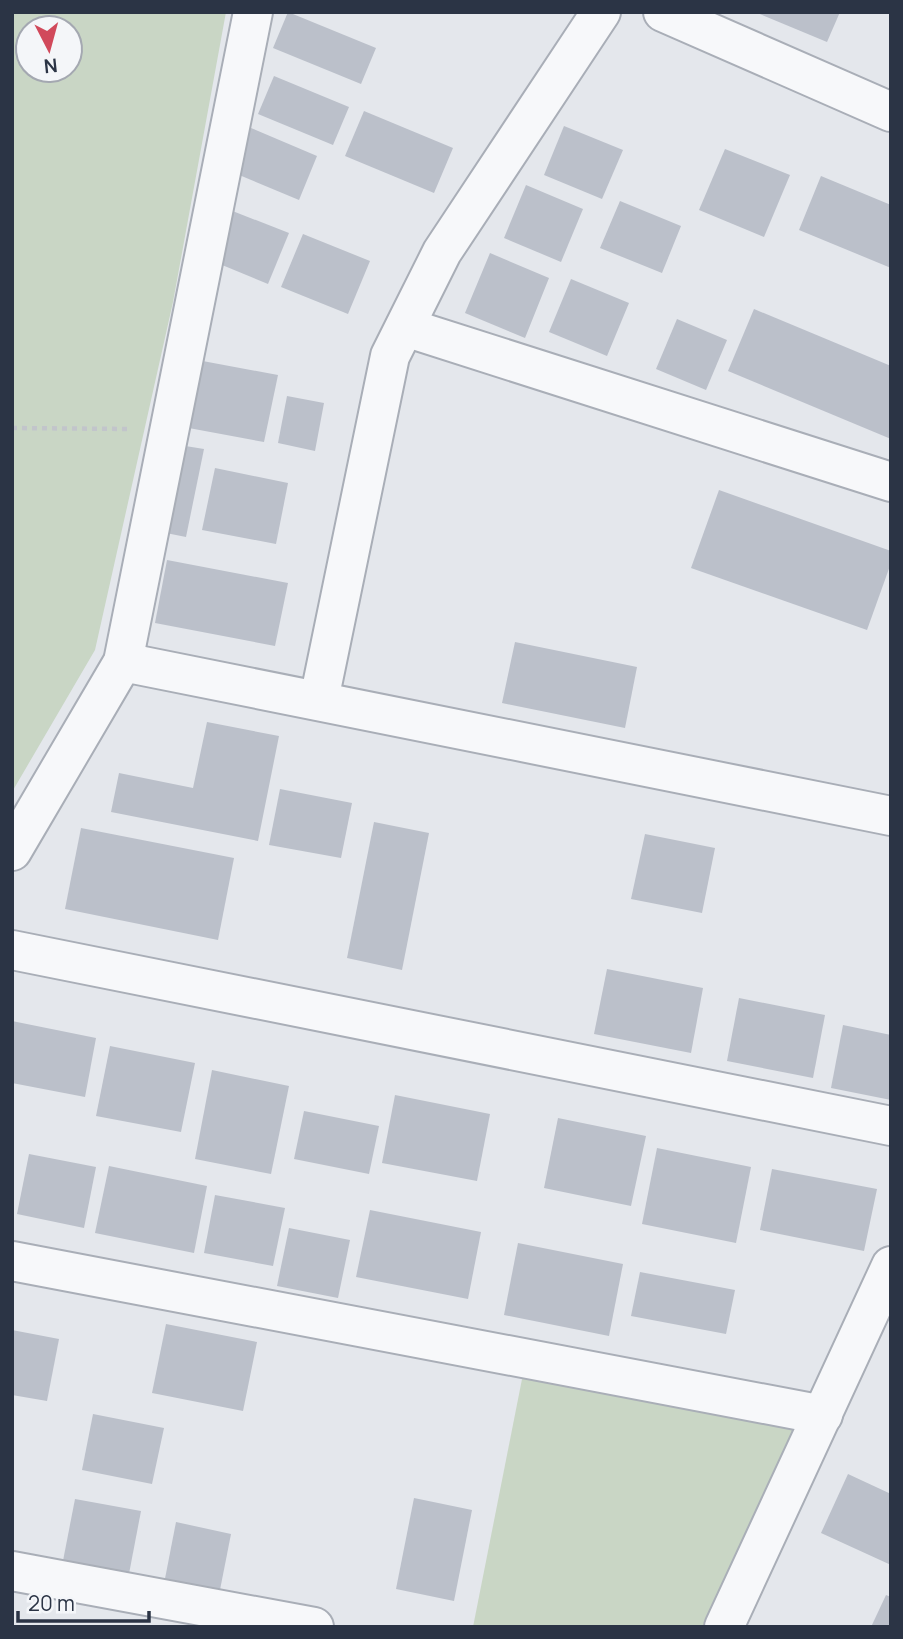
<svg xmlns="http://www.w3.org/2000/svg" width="903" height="1639" viewBox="0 0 903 1639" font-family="Manrope,sans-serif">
  <rect width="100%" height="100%" fill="#e4e7ec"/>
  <g fill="#c9d6c5" fill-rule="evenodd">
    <path d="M 12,12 L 226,12 L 173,302 L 95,650 L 12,792 ZM 28,28 L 70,28 L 70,70 L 28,70 Z"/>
    <path d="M 523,1374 L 801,1427 L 709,1627 L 473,1627 Z"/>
  </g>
  <g fill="#bbc0ca">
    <path d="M 288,12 L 376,48 L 361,84 L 273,48 Z"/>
    <path d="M 755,12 L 840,12 L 827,42 Z"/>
    <path d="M 274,76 L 349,107 L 333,145 L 258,114 Z"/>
    <path d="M 364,111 L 453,148 L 434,193 L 345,156 Z"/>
    <path d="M 564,126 L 623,150 L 602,199 L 544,175 Z"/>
    <path d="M 251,128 L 317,156 L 299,200 L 232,172 Z"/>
    <path d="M 725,149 L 790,175 L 764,237 L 699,210 Z"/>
    <path d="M 821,176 L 891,205 L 891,268 L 799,230 Z"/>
    <path d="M 526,185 L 583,209 L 561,262 L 504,238 Z"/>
    <path d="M 620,201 L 681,226 L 662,273 L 600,248 Z"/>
    <path d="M 230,210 L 289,233 L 268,284 L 210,260 Z"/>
    <path d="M 303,234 L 370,261 L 348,314 L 281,287 Z"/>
    <path d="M 490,253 L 549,278 L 525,338 L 465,313 Z"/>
    <path d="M 571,279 L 629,303 L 607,356 L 549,332 Z"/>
    <path d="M 754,309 L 891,366 L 891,439 L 728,371 Z"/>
    <path d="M 677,319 L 727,340 L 706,390 L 656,369 Z"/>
    <path d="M 192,359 L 278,375 L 264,442 L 178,426 Z"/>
    <path d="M 287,396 L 324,403 L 315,451 L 278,443 Z"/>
    <path d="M 173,444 L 204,449 L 186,537 L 156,531 Z"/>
    <path d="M 215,468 L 288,483 L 276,544 L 202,530 Z"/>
    <path d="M 719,490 L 891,551 L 891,563 L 867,630 L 691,568 Z"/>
    <path d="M 167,560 L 288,583 L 275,646 L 155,623 Z"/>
    <path d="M 515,642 L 637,667 L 625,728 L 502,703 Z"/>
    <path d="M 207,722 L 279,736 L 258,841 L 111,812 L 119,773 L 193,788 Z"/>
    <path d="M 280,789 L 352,803 L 341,858 L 269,845 Z"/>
    <path d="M 374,822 L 429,833 L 402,970 L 347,958 Z"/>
    <path d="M 81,828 L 234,858 L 218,940 L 65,909 Z"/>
    <path d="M 645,834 L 715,848 L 702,913 L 631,899 Z"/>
    <path d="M 607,969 L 703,988 L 691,1053 L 594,1034 Z"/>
    <path d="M 739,998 L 825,1015 L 813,1078 L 727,1061 Z"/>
    <path d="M 12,1021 L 96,1038 L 85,1097 L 12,1083 Z"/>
    <path d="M 843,1025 L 891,1035 L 891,1100 L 831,1088 Z"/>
    <path d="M 110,1046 L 195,1063 L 181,1132 L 96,1116 Z"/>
    <path d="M 212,1070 L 289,1086 L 271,1174 L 195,1159 Z"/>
    <path d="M 395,1095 L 490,1114 L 477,1181 L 382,1163 Z"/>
    <path d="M 304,1111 L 379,1126 L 369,1174 L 294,1159 Z"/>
    <path d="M 558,1118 L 646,1136 L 631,1206 L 544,1188 Z"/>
    <path d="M 657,1148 L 751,1167 L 736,1243 L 642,1224 Z"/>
    <path d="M 29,1154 L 96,1167 L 84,1228 L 17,1214 Z"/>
    <path d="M 109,1166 L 207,1186 L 194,1253 L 95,1233 Z"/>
    <path d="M 772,1169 L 877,1189 L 864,1251 L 760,1230 Z"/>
    <path d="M 215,1195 L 285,1208 L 273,1266 L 204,1253 Z"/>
    <path d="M 370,1210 L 481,1232 L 468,1299 L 356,1277 Z"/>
    <path d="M 289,1228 L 350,1240 L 338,1298 L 277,1286 Z"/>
    <path d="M 518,1243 L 623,1264 L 609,1336 L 504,1315 Z"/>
    <path d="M 640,1272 L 735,1290 L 726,1334 L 631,1316 Z"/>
    <path d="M 166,1324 L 257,1342 L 243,1411 L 152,1393 Z"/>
    <path d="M 12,1330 L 59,1339 L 47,1401 L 12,1395 Z"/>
    <path d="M 93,1414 L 164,1428 L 152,1484 L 82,1470 Z"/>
    <path d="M 848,1474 L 891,1494 L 891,1565 L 821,1533 Z"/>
    <path d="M 414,1498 L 472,1510 L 454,1601 L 396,1589 Z"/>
    <path d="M 75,1499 L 141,1511 L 128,1579 L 62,1566 Z"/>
    <path d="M 176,1522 L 231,1534 L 218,1600 L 163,1589 Z"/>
    <path d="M 886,1595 L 891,1597 L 891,1627 L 871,1627 Z"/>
  </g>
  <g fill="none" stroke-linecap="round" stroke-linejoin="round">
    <defs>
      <g id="minor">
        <path d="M 663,12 L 891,112"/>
        <path d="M 405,327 L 891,482"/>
        <path d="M 123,662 L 891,816"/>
        <path d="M 319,700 L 390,356 L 442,252 L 601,12"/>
        <path d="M 12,851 L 123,662 L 253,12"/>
        <path d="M 12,950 L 891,1126"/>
        <path d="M 12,1261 L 823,1415"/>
        <path d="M 12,1571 L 314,1627"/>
        <path d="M 724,1627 L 891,1266"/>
      </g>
    </defs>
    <use href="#minor" stroke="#a9aeb7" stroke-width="42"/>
    <path stroke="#c2c5cb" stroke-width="4.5" stroke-dasharray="5 5" stroke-linecap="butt" d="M 12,428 L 127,429"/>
    <use href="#minor" stroke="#f7f8fa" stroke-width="38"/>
  </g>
  <rect width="903" height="1639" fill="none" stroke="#2b3445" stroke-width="28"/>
  <g transform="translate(49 49) rotate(174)"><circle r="33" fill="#f4f6f9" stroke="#a4a8b1" stroke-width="2"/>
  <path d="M0-5L12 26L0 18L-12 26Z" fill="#d1495b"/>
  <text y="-10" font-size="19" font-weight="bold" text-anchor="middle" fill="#2b3445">N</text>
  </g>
  <path d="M18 1611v10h131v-10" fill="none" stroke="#2b3445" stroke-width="3.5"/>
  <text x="28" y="1611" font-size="21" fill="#2b3445" stroke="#f4f6f9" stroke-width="5" paint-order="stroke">20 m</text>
</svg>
